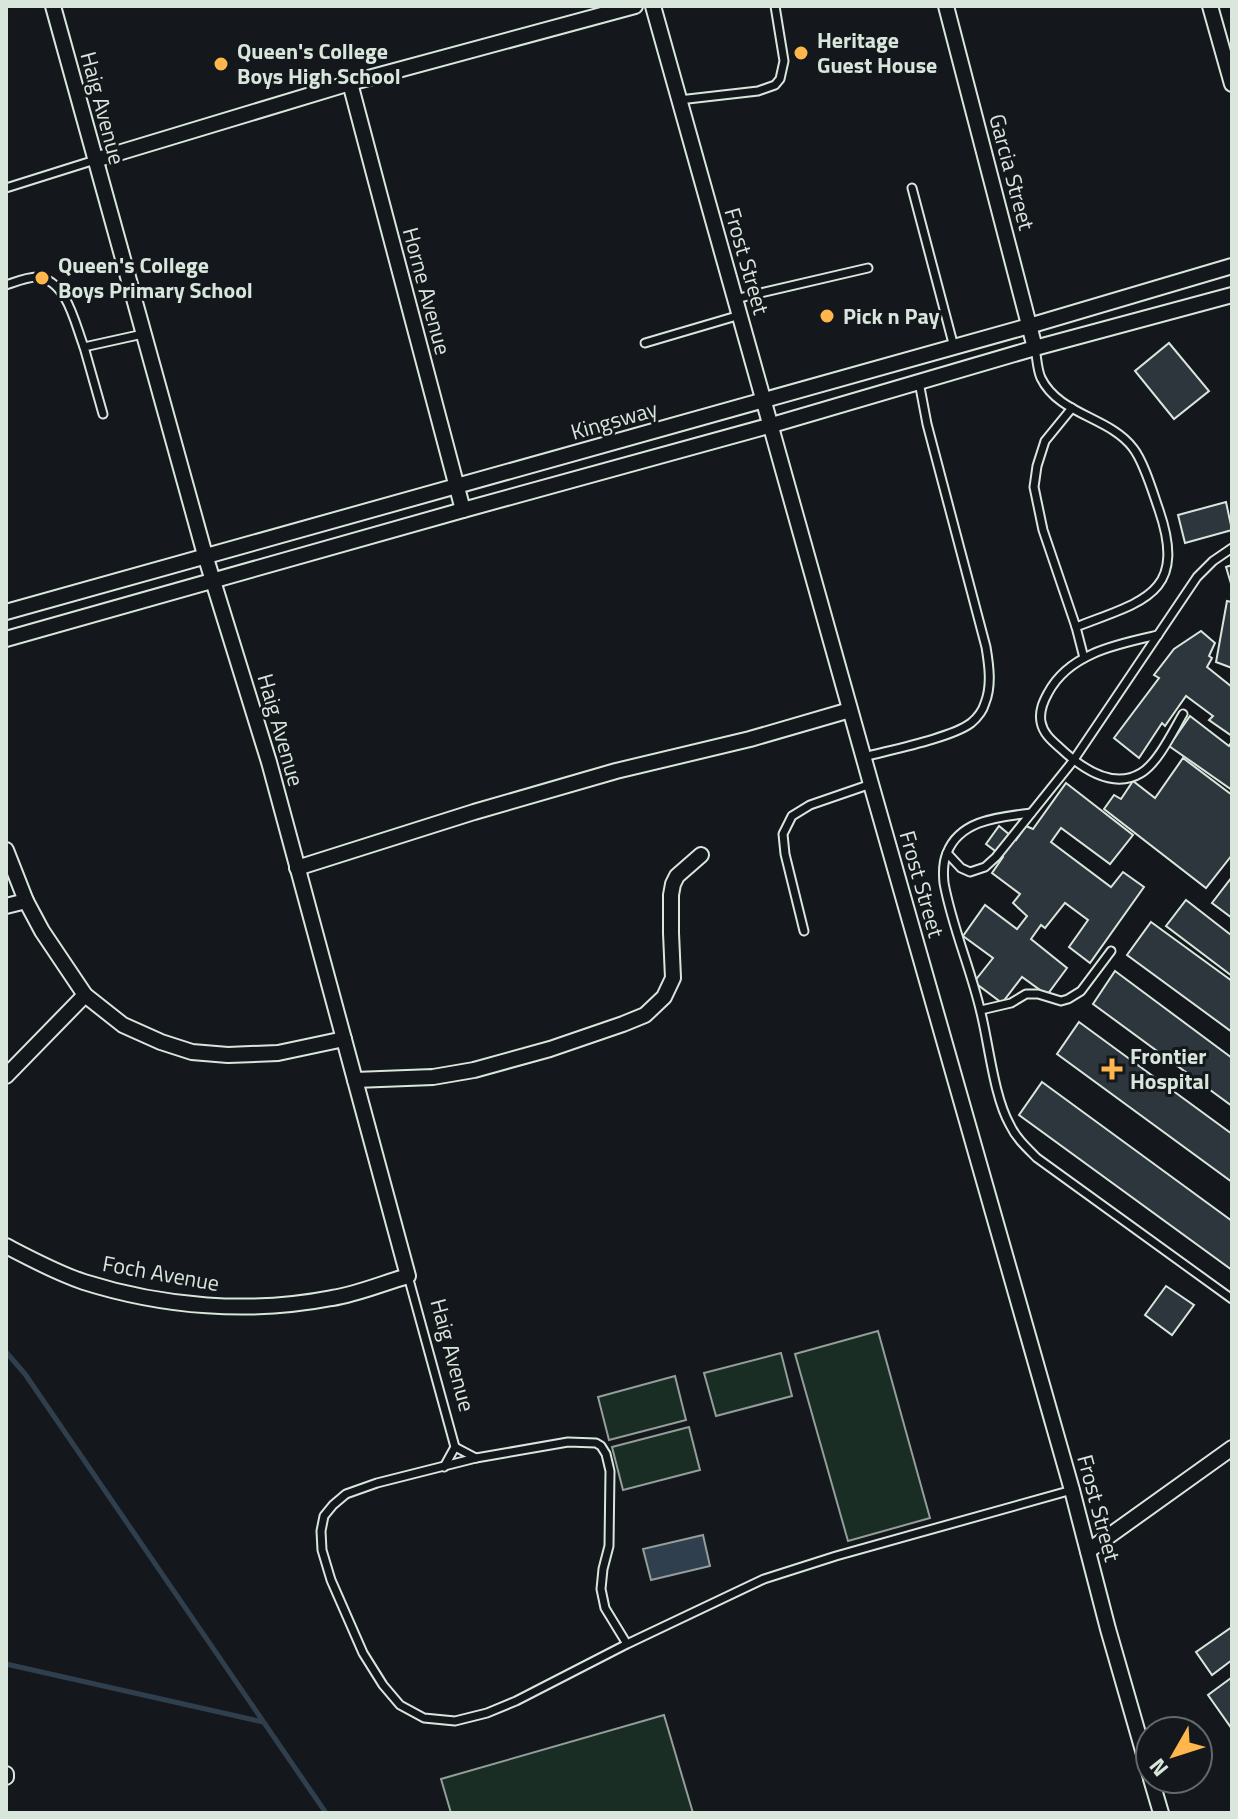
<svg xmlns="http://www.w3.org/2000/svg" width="1238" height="1819" viewBox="0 0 1238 1819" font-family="'Titillium Web',sans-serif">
  <rect width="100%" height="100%" fill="#14181c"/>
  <g fill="#1a2d24" stroke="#939e99" stroke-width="2">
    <path d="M 878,1331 L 930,1518 L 848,1541 L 795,1354 Z"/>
    <path d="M 781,1353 L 792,1396 L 716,1416 L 704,1373 Z"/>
    <path d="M 675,1376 L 686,1420 L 609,1440 L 598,1397 Z"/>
    <path d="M 689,1427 L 700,1470 L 623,1490 L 612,1447 Z"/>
    <path d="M 664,1715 L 693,1813 L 451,1813 L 441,1779 Z"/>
  </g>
  <path fill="#2f3f4d" stroke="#939e99" stroke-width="2" d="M 703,1535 L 710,1566 L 651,1580 L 643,1549 Z"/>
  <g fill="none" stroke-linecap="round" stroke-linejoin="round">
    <g stroke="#2f3f4d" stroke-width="5">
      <path d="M 6,1352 L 25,1374 L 326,1813"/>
      <path d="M 6,1664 L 263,1722"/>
    </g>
  </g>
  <g fill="#2c363c" stroke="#d8e6dc" stroke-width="2">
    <path d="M 1169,343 L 1209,391 L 1174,419 L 1135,371 Z"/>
    <path d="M 1226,502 L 1232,530 L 1185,543 L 1178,515 Z"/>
    <path d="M 1232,565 L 1232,587 L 1226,567 Z"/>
    <path d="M 1227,601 L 1232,602 L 1232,668 L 1216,662 Z"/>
    <path d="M 1201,631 L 1215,643 L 1209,656 L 1212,658 L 1207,667 L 1232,687 L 1232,736 L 1209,720 L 1213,716 L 1186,696 L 1165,726 L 1162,723 L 1139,758 L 1114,738 L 1159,678 L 1154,675 L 1174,649 Z"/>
    <path d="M 1190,716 L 1229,746 L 1232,741 L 1232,790 L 1169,746 Z"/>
    <path d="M 1183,758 L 1232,795 L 1232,855 L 1206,888 L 1104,809 L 1114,795 L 1121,799 L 1133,781 L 1155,798 Z"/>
    <path d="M 1066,783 L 1133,835 L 1110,864 L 1061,828 L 1051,842 L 1111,887 L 1123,872 L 1144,887 L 1090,963 L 1069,947 L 1088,920 L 1065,903 L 1045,928 L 1041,925 L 1031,939 L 1067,968 L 1047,995 L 1022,977 L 1002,1003 L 974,982 L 993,958 L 963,936 L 985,905 L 1017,929 L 1027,916 L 1013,903 L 1020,894 L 992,873 L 1003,857 L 986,844 L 999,826 L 1016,840 L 1026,826 L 1033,829 Z"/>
    <path d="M 1232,877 L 1232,918 L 1212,903 Z"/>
    <path d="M 1186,900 L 1231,935 L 1232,933 L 1232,976 L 1166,926 Z"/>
    <path d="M 1151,922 L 1232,981 L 1232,1032 L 1127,955 Z"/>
    <path d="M 1115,971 L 1232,1058 L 1232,1106 L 1093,1004 Z"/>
    <path d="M 1079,1022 L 1232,1134 L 1232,1182 L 1057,1054 Z"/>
    <path d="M 1042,1082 L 1232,1221 L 1232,1270 L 1019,1115 Z"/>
    <path d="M 1166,1286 L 1194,1305 L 1172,1335 L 1145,1315 Z"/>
    <path d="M 1232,1627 L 1232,1660 L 1212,1675 L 1196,1652 Z"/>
    <path d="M 1231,1678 L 1232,1679 L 1232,1729 L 1208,1695 Z"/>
  </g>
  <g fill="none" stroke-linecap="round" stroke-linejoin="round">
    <defs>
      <g id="lane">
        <path d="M 679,100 L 758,91 L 775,85 L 780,79 L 784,61 L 775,6"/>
        <path d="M 6,188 L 95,160"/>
        <path d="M 912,188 L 954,347"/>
        <path d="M 6,285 C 15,282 27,277 37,277 C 67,280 75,324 84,347 L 143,334"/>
        <path d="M 735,299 L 868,268"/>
        <path d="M 645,343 L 740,315"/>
        <path d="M 84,347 L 103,414"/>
        <path d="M 1035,348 C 1037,358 1037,369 1041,378 C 1059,415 1110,417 1133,448 C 1144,462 1153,493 1159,510 C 1188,595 1142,601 1076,627"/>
        <path d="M 1072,408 L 1045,441 L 1037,466 L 1034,487 L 1043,530 L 1076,627 L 1084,658"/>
        <path d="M 1158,635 C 1118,644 1069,653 1048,693 C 1043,702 1039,711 1041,722 C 1043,733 1051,740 1059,747 C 1079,766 1111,791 1141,773 C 1158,763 1173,731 1183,714"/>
        <path d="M 864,757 C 890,750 951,738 971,723 C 977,718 983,710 985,703 C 992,686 989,665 986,647 L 927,424 L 919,382"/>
        <path d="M 1031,813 C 1001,817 960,819 947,853 C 943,862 943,873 944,883 C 952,927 971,969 981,1013 C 989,1045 994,1097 1010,1125 C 1016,1138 1027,1148 1037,1158 L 1232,1299"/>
        <path d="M 947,853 L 961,868 L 970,872 L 985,867 L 996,857 L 1073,761 L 1197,577 L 1213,561 L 1232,548"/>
        <path d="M 804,931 L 785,854 L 783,834 L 792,816 L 810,805 L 871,784"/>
        <path d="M 981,1010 L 1011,1003 L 1026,994 L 1038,994 L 1061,1001 L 1068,999 L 1081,991 L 1111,951"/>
        <path d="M 408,1276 L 455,1447 L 444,1467"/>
        <path d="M 455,1447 L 476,1458"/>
        <path d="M 627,1644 L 605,1608 L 601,1589 L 603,1569 L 609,1546 L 610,1471 L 606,1454 L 601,1446 L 596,1443 L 568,1442 L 476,1458 L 377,1483 L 346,1494 L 333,1505 L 324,1516 L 321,1531 L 322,1550 L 331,1580 L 363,1653 L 383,1685 L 400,1705 L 424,1718 L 455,1721 L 487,1713 L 516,1701 L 627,1644 L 764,1579 L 836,1556 L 1072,1490"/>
      </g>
      <g id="street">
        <path d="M 653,6 L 871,784 L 1072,1490 L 1108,1629 L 1150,1775"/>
        <path d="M 946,6 L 1035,348"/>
        <path d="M 1210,6 L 1232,84"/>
        <path d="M 350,83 L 463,510"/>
        <path d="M 95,160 L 350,83 L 635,6"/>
        <path d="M 6,612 L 1029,326 L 1232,266"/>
        <path d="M 6,639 L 463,510 L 772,425 L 1035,348 L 1232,295"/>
        <path d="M 6,850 L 26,901 L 42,931 L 85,995 L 123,1025 L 161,1042 L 192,1052 L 228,1055 L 278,1053 L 344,1039"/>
        <path d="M 297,868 L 474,812 L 616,771 L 750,739 L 850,710"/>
        <path d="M 6,906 L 26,901"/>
        <path d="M 6,1076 L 85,995"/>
        <path d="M 355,1080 L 433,1077 L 474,1070 L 550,1049 L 623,1024 L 645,1015 L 664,997 L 673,978 L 671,933 L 671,895 L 673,884 L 677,876 L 701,855"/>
        <path d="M 6,1246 C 31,1259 57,1273 84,1282 C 163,1307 250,1314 332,1298 C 358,1294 383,1283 408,1276 L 269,762 L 205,555 L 53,6"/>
        <path d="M 1088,1551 L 1232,1448"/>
        <path d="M 6,1774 L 6,1777"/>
        <path d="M 1151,1779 L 1161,1813"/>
      </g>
    </defs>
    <use href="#lane" stroke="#d8e6dc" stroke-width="11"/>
    <use href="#street" stroke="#d8e6dc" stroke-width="18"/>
    <use href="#lane" stroke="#14181c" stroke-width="7"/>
    <use href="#street" stroke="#14181c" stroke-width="14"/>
  </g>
  <g fill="#ffb74d" stroke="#14181c" stroke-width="3">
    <circle cx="801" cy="53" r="8"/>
    <circle cx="221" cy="64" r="8"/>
    <circle cx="42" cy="278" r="8"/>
    <circle cx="827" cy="316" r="8"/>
    <path d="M1108 1057h8v8h8v8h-8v8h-8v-8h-8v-8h8z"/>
  </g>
  <g text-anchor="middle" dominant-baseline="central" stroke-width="6" stroke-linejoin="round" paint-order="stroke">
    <g font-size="22" font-weight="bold" fill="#d8e6dc" stroke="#14181c" text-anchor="start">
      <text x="817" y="40">Heritage<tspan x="817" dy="25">Guest House</tspan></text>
      <text x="237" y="51">Queen's College<tspan x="237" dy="25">Boys High School</tspan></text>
      <text x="58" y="265">Queen's College<tspan x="58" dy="25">Boys Primary School</tspan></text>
      <text x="843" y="316">Pick n Pay</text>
      <text x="1130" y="1056">Frontier<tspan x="1130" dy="25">Hospital</tspan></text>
    </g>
    <g font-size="22" fill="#d8e6dc" stroke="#14181c">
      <text transform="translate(103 108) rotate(75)">Haig Avenue</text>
      <text transform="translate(1012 172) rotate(75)">Garcia Street</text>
      <text transform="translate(747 261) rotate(74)">Frost Street</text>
      <text transform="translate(427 291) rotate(75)">Horne Avenue</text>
      <text transform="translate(614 420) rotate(-16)">Kingsway</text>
      <text transform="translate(281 730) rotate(74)">Haig Avenue</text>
      <text transform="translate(922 884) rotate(74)">Frost Street</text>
      <text transform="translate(161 1273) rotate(10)">Foch Avenue</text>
      <text transform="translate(453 1355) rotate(75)">Haig Avenue</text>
      <text transform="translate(1099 1508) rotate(75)">Frost Street</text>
    </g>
  </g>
  <rect width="1238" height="1819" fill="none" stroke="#d8e6dc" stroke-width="16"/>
  <g transform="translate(1174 1755) rotate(231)"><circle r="38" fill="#14181c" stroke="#626a69" stroke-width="2"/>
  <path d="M0-6L14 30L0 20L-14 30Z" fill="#ffb74d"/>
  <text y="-12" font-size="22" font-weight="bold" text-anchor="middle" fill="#d8e6dc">N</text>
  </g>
</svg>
